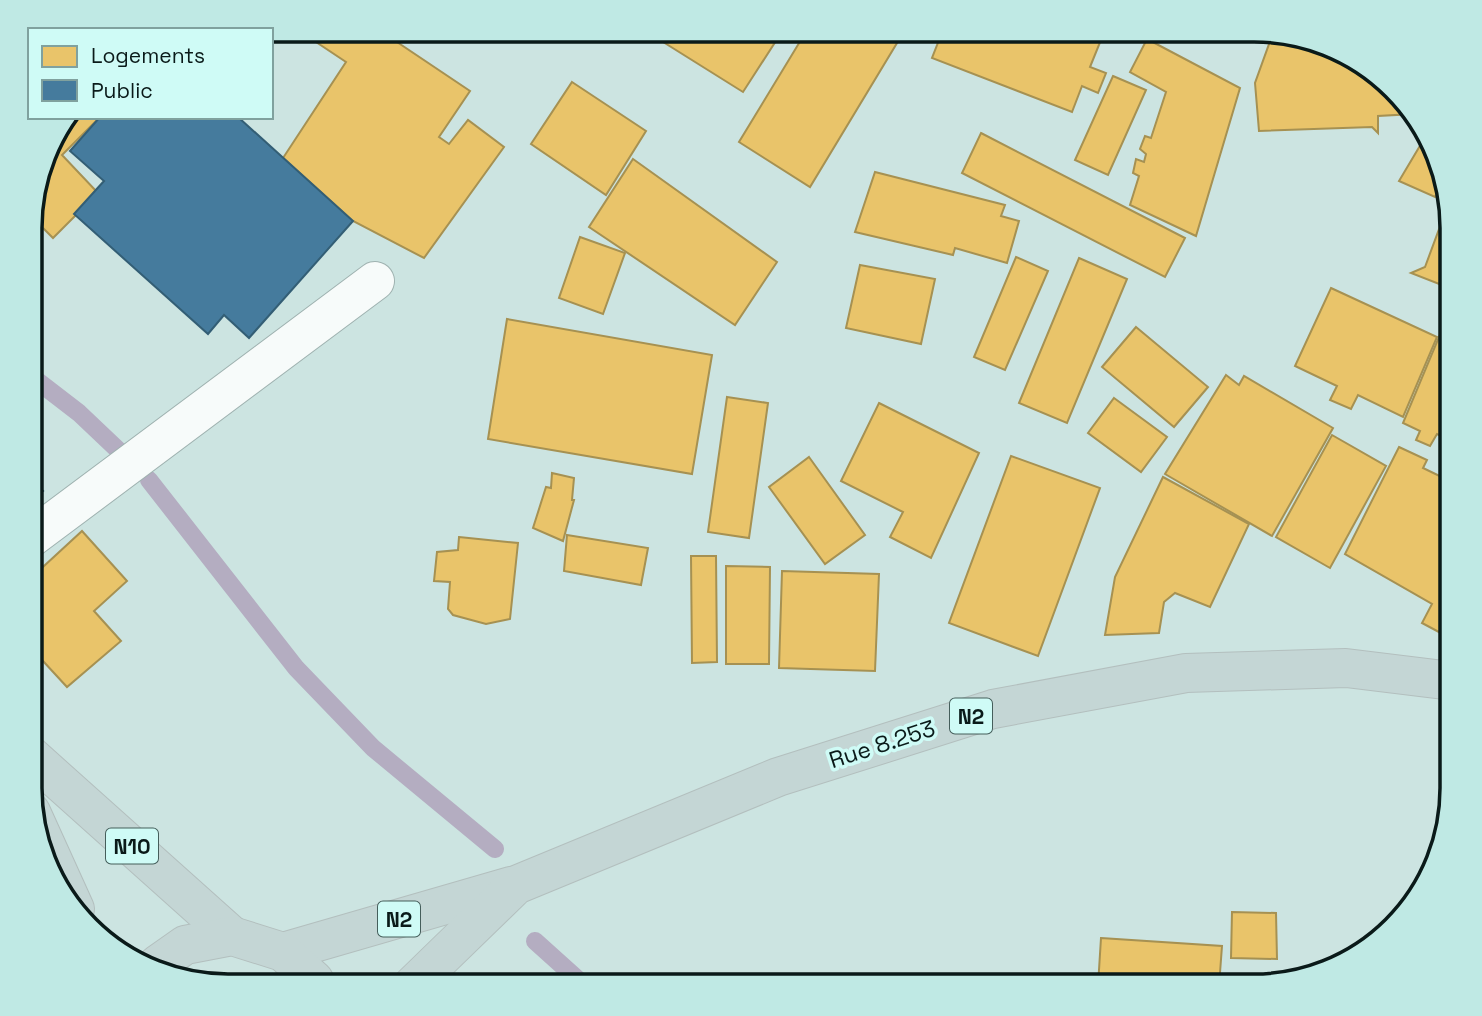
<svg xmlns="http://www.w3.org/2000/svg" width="1482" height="1016" viewBox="0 0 1482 1016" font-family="'Space Grotesk',sans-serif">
  <rect width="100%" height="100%" fill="#cce4e1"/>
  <g fill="#e9c46a" stroke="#a69152" stroke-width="2">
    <path d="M 298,30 L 379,30 L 470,91 L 439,137 L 449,144 L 468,120 L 504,147 L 424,258 L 353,221 L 283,158 L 346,62 Z"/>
    <path d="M 644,30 L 783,30 L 743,92 Z"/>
    <path d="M 807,30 L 876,30 L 897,43 L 810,187 L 739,142 Z"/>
    <path d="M 943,30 L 1105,30 L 1090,67 L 1106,73 L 1098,93 L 1082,86 L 1072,112 L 932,58 Z"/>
    <path d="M 1273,33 L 1374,71 L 1413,114 L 1378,116 L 1378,133 L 1372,127 L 1259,131 L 1255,83 Z"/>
    <path d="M 1147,39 L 1240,88 L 1196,236 L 1130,205 L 1139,176 L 1133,173 L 1136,159 L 1144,162 L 1146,154 L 1140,149 L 1145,136 L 1151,138 L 1166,92 L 1130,72 Z"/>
    <path d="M 1113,76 L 1146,90 L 1108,175 L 1075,160 Z"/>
    <path d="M 572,82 L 646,131 L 606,195 L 531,144 Z"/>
    <path d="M 66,117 L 100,117 L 62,155 L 98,193 L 53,238 L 32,217 L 32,202 L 56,129 Z"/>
    <path d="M 981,133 L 1185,238 L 1165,277 L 962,173 Z"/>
    <path d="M 1427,134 L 1442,182 L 1435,197 L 1399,181 Z"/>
    <path d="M 633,159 L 777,262 L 735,325 L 589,227 Z"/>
    <path d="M 875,172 L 1005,205 L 1001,216 L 1019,221 L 1007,263 L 955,248 L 953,255 L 855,232 Z"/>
    <path d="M 1448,205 L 1452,216 L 1452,289 L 1411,273 L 1425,267 Z"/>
    <path d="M 580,237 L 625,253 L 603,314 L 559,298 Z"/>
    <path d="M 1016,257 L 1048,271 L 1005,370 L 974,357 Z"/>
    <path d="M 1079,258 L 1127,279 L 1067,423 L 1019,403 Z"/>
    <path d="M 860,265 L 935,279 L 921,344 L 846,328 Z"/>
    <path d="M 1331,288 L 1437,337 L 1403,417 L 1358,395 L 1351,409 L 1330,400 L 1337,386 L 1295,366 Z"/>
    <path d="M 1449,313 L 1452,315 L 1452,441 L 1437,434 L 1430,446 L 1416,440 L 1420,431 L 1403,423 Z"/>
    <path d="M 507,319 L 712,355 L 692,474 L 488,439 Z"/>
    <path d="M 1136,327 L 1208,387 L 1174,427 L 1102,367 Z"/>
    <path d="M 1226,375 L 1239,385 L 1244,376 L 1333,428 L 1272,536 L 1165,474 Z"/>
    <path d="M 727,397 L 768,403 L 749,538 L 708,532 Z"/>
    <path d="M 1114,398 L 1167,437 L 1141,472 L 1088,433 Z"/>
    <path d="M 879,403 L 979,453 L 931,558 L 890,537 L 903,512 L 841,481 Z"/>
    <path d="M 1332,435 L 1386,466 L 1330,568 L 1276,537 Z"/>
    <path d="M 1399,447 L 1427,460 L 1423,468 L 1452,482 L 1452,639 L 1422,623 L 1432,604 L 1345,554 Z"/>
    <path d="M 1011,456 L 1100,488 L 1038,656 L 949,623 Z"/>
    <path d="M 809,457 L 865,535 L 825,564 L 769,487 Z"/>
    <path d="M 552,473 L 574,478 L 572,500 L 574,500 L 563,541 L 533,528 L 546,487 L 551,488 Z"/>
    <path d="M 1163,477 L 1249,524 L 1210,607 L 1175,593 L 1164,602 L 1159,633 L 1105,635 L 1115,577 Z"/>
    <path d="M 82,531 L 127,581 L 94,611 L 121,641 L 67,687 L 31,648 L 31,578 Z"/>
    <path d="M 567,535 L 648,548 L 641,585 L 564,571 Z"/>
    <path d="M 459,537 L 518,543 L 510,619 L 486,624 L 453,615 L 448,609 L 450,582 L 434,581 L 437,552 L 458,550 Z"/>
    <path d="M 691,556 L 716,556 L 717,662 L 692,663 Z"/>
    <path d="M 726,566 L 770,567 L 769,664 L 726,664 Z"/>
    <path d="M 782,571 L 879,574 L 875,671 L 779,668 Z"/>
    <path d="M 1232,912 L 1276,913 L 1277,959 L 1231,958 Z"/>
    <path d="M 1101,938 L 1222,946 L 1219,986 L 1098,986 Z"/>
  </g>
  <g fill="#457b9d" stroke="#335e75" stroke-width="2">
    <path d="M 100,117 L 238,117 L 353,221 L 249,338 L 224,315 L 208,334 L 74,214 L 104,181 L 70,151 Z"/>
    <path d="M 31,480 L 43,491 L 31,501 Z"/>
  </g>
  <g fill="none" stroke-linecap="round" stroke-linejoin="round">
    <g stroke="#b4adc1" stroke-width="18">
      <path d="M 31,376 L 79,413 L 118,450"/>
      <path d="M 149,480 L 296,668 L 373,748 L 495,849"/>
      <path d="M 535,941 L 585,986"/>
    </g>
    <defs>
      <path id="minor" d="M 31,538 L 375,281"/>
      <g id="highway">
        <path d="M 31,756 L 232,936"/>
        <path d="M 31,812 L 75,909"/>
        <path d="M 283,952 L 511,886"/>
        <path d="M 158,964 L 185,945 L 232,936 L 283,952 L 314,980 L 317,986"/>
        <path d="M 412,986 L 516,885 L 778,777 L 993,709 L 1186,673 L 1346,668 L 1452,681"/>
      </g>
    </defs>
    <use href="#minor" stroke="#9fb2b0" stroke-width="40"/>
    <use href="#highway" stroke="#b3bfbe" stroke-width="40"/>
    <use href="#minor" stroke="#f7fbfa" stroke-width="38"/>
    <use href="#highway" stroke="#c4d6d5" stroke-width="38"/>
  </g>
  <g text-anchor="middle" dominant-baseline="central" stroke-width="7" stroke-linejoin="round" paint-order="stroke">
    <g fill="#cffbf6" stroke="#455e5b" stroke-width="2">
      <rect x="950" y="698.5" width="42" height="35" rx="5"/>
      <rect x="106" y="828.5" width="52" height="35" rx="5"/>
      <rect x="378" y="901.5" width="42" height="35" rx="5"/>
    </g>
    <g font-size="21" font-weight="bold" fill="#0a1a19">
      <text x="971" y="716">N2</text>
      <text x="132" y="846">N10</text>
      <text x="399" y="919">N2</text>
    </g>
    <g font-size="23" fill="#0a1a19" stroke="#cffbf6">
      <text transform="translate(882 744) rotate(-18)">Rue 8.253</text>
    </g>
  </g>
  <path d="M0 0H1482V1016H0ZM228 42H1254A186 186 0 0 1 1440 228V788A186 186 0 0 1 1254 974H228A186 186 0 0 1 42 788V228A186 186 0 0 1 228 42Z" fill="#bfe9e4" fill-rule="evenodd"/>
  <path fill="none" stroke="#0a1a19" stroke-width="3.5" d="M228 42H1254A186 186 0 0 1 1440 228V788A186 186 0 0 1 1254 974H228A186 186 0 0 1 42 788V228A186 186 0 0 1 228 42Z"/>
  <rect x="28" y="28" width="245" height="91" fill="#cffbf6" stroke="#80a19e" stroke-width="2"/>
  <rect x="42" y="46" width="35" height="21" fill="#e9c46a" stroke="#80a19e" stroke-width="2"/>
  <text x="91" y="63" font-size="21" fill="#0a1a19">Logements</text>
  <rect x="42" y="80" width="35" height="21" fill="#457b9d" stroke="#80a19e" stroke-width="2"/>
  <text x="91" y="98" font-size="21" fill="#0a1a19">Public</text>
</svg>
